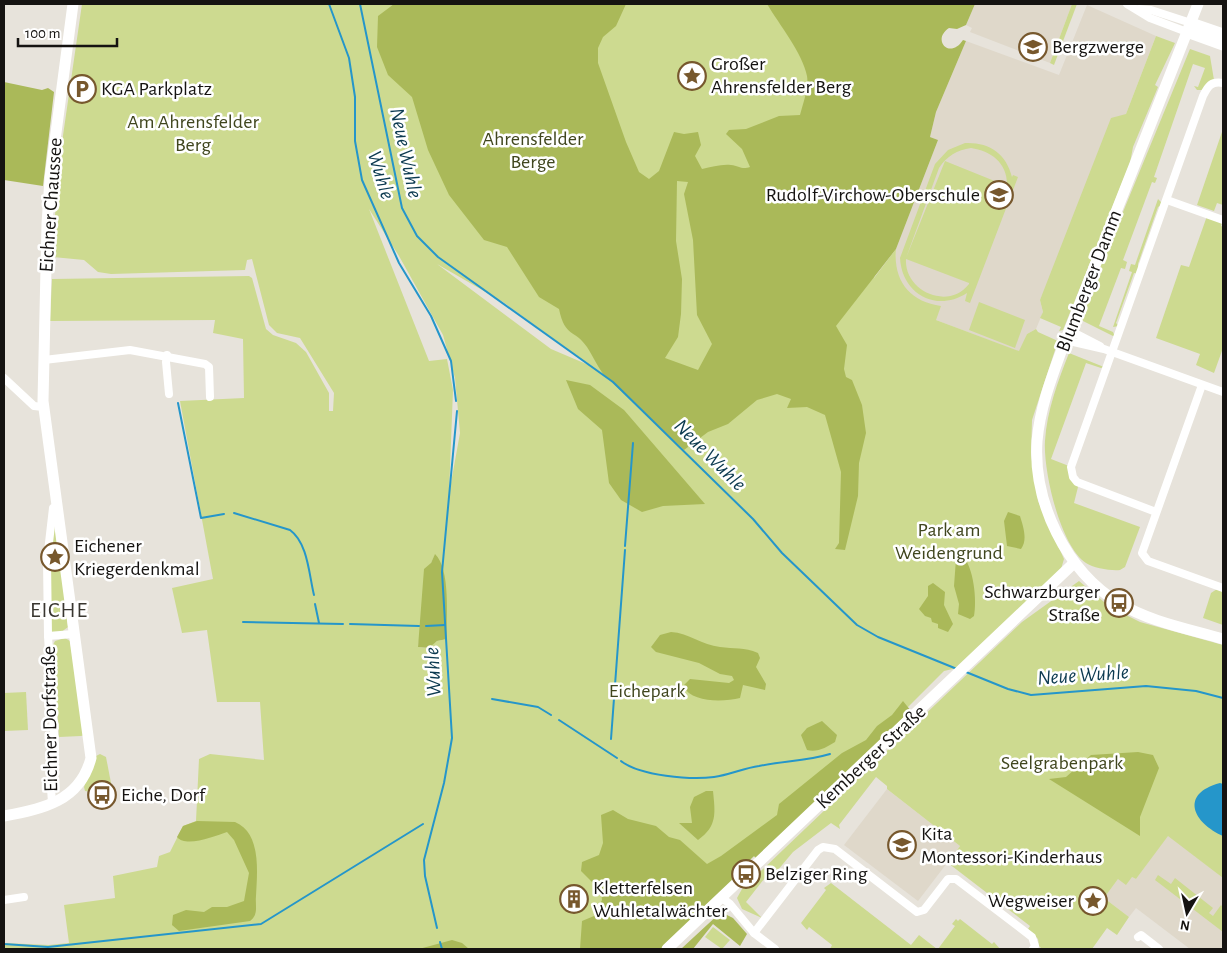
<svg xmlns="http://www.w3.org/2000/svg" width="1227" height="953" viewBox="0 0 1227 953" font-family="'Alegreya Sans',sans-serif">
  <rect width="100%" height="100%" fill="#e7e3db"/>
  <g fill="#dfd8ca">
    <path d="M 975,4 L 1072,4 L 1050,63 L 970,32 L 972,28 L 966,25 Z"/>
    <path d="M 1087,5 L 1156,36 L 1126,114 L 1040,300 L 1043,312 L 1036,329 L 1027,334 L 1020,352 L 936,320 L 929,305 L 916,299 L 905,289 L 898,277 L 895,263 L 896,249 L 938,140 L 930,137 L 936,112 L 966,41 L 1059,75 Z"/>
    <path d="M 887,789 L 960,846 L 918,901 L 844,845 Z"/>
    <path d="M 1168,835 L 1223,878 L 1223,949 L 1190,949 L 1136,908 L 1129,917 L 1104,898 L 1118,879 L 1132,877 L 1136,879 Z"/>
  </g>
  <g fill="#cdda90" fill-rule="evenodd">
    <path d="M 82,4 L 927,4 L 874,278 L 896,249 C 893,281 910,302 941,306 L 936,320 L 1019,351 L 1027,334 L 1036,329 L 1038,332 L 1058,341 L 1032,420 L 1031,455 L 1038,501 L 1064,559 L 1061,569 L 957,668 L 944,671 L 763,852 L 756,858 L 754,856 L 732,877 L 735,879 L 661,949 L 4,949 L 4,943 L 49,945 L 69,943 L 64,905 L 115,898 L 113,876 L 157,867 L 159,856 L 170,852 L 183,826 L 196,821 L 199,759 L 210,754 L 264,760 L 260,702 L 217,702 L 207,630 L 182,633 L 172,588 L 213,579 L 180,401 L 244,398 L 243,339 L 213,333 L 215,320 L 50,321 L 52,279 L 249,276 L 252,278 L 266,329 L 273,335 L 296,343 L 306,352 L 329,393 L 329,411 L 333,411 L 334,393 L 300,338 L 277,333 L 269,325 L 252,259 L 247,260 L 245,270 L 111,274 L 98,272 L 84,260 L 53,257 L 57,177 ZM 369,209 L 399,256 L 443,335 L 455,378 L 460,433 L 449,494 L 453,390 L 447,359 L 429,361 ZM 437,264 L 503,302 L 591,366 L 551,349 ZM 435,555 L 446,609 L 447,639 L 437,641 L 428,648 L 418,647 L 431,563 Z"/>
    <path d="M 1072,4 L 1077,4 L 1054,65 L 1050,63 Z"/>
    <path d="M 1156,36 L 1175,43 L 1155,85 L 1158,87 L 1133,147 L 1130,163 L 1063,330 L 1059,331 L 1061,327 L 1040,318 L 1043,312 L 1040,300 L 1111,118 L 1126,114 Z"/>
    <path d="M 1190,49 L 1210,56 L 1214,80 L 1203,90 L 1197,90 L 1194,86 L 1198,87 L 1205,68 L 1193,64 L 1154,177 L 1157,178 L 1155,183 L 1152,182 L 1123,260 L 1127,262 L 1125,269 L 1121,268 L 1099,326 L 1113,332 L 1115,337 L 1079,319 Z"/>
    <path d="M 1223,129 L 1223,205 L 1217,203 L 1214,211 L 1197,205 Z"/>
    <path d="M 965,143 C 989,142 1006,153 1012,177 L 1013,175 L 1018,177 L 970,303 L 965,301 L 967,293 C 936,313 902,294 900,258 L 935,164 L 948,150 ZM 971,148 C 991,151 1008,163 1007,186 L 945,161 L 906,258 L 939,168 C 947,156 957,150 971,148 ZM 906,259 L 969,283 L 969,284 C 948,311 904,291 906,259 Z"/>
    <path d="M 1158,199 L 1163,204 L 1158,207 L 1138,264 L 1138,274 L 1134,273 L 1116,323 L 1119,326 L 1113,327 L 1132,272 L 1129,271 L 1131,264 L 1135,265 Z"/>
    <path d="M 1207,216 L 1222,222 L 1221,226 L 1223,227 L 1223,348 L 1214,373 L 1196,365 L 1200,354 L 1156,338 L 1181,265 L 1189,267 Z"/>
    <path d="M 979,302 L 1025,320 L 1015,348 L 969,330 Z"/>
    <path d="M 1069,353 L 1104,367 L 1101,368 L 1086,363 L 1051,459 L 1069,466 L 1078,487 L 1074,503 L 1140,527 L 1125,567 L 1120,570 C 1111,571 1093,568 1086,563 C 1060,546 1043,470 1045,441 C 1047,410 1058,381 1069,353 Z"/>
    <path d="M 55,517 L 68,627 L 60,633 L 51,632 L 50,554 Z"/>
    <path d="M 1079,581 L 1110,607 L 1140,622 L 1223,645 L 1223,878 L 1168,836 L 1136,879 L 1132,877 L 1126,885 L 1118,879 L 1104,898 L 1129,917 L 1117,935 L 1107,928 L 1092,949 L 1042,949 L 1039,946 L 1038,939 L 1028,929 L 1030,926 L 948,863 L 960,846 L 887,789 L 887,786 L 876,777 L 839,825 L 840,829 L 831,823 L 793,852 L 772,877 L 768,874 L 746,902 L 762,918 L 742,909 L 737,898 L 742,889 L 1022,622 Z"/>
    <path d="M 1217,589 L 1223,592 L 1223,625 L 1203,618 L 1211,593 Z"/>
    <path d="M 65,638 L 70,641 L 85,735 L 81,736 L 59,737 L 53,645 L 55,641 Z"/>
    <path d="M 26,692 L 28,730 L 4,731 L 4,693 Z"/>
    <path d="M 100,754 L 106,757 L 111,783 L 104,791 L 98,793 L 85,791 L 84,787 L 96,756 Z"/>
    <path d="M 1158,875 L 1171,884 L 1175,878 L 1213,908 L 1209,913 L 1213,916 L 1221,905 L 1223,907 L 1223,932 L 1155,880 Z"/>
    <path d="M 831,883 L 911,945 L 919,935 L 937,949 L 830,949 L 832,945 L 809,927 L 807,930 L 801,923 L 826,890 L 824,888 Z"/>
    <path d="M 956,919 L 958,921 L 960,919 L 992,944 L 994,942 L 1000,949 L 938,949 L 955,926 L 952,924 Z"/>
    <path d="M 713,927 L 730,940 L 722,949 L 705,937 Z"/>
  </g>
  <g fill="#aab959" fill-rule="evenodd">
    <path d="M 394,4 L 626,4 L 616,26 L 603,37 L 598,48 L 598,63 L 626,142 L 639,172 L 649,179 L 659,171 L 674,132 L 684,134 L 698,132 L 701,145 L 695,156 L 702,169 C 712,167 721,164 731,165 C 739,166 742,170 750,167 L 742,149 L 726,134 L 729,130 L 746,129 L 779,116 L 800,115 C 803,103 809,88 807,76 C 803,54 779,24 767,4 L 975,4 L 966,25 L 957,29 L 949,28 C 931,40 950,60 963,40 L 966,41 L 936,112 L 930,137 L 938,140 L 896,249 L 836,326 L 847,345 L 844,369 L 846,377 L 852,380 L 862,405 L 866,433 L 859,463 L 858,496 L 845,550 L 835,549 L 839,543 L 841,472 L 825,415 L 807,407 L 787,408 L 791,399 L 777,394 L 757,400 L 728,424 L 708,432 L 684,450 L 604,375 C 597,366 593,356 587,347 C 575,329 565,338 559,309 L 539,297 L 507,247 L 484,240 L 449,195 L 428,150 L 412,97 L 388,75 L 377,47 L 378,16 ZM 677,181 L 688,182 L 684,194 L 693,240 L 697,315 L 712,344 L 698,370 L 665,358 L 678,337 L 681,314 L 682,279 L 676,241 Z"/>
    <path d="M 4,82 L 42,90 L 48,88 L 54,92 L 43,186 L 4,180 Z"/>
    <path d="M 566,380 L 590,385 L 624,410 L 705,504 L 663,506 L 642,512 L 621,500 L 609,483 L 602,430 L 578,409 Z"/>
    <path d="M 1008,512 L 1020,516 C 1023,526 1028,540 1021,549 L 1007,546 L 1004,521 Z"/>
    <path d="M 435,554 C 451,570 446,616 447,639 L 437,641 L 429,648 L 418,647 L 424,569 L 431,563 Z"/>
    <path d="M 962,555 C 974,567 977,601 974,616 L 970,619 L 958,614 L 959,604 L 954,586 L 956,559 L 958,556 Z"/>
    <path d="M 933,583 L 945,592 L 944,605 L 953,624 L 948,632 L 938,628 L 938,624 L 932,622 L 931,618 L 925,616 L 919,609 L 928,596 L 928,586 Z"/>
    <path d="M 671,632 C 689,633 702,645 720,647 C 734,649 744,647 758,653 L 760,658 L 756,667 L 766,684 L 765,690 L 743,685 L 740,698 C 723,702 692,703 683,686 L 690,679 L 729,683 L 734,680 L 732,676 L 720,674 L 699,663 L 656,652 L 651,647 L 660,635 Z"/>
    <path d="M 903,701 L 911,711 L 756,858 L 754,856 L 732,877 L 735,879 L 729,884 L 661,949 L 580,949 L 582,921 L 594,916 L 602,900 L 601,891 L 581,871 L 582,862 L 599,855 L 603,843 L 601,815 L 613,810 L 628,819 L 656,826 L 669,837 L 680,840 L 707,864 L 721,856 L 777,815 L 779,804 L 842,753 L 866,740 L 877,726 L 892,715 Z"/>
    <path d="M 822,721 L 837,735 L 835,742 C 827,747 817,753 807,750 L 801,735 L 807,728 Z"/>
    <path d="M 1138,752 L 1153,755 L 1159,768 L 1140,817 L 1140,836 L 1049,779 L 1066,777 L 1091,755 Z"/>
    <path d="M 706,791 L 713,791 C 715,812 718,826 698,840 L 679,823 L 692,823 L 690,807 L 694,797 Z"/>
    <path d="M 197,821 L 235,822 C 262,833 257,874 256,896 C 255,906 259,914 250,921 L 179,931 L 172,925 L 173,915 L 186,910 L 204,912 L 212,907 L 227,907 L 244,901 L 249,873 L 234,840 L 227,832 C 215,836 186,848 177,837 L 183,826 Z"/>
    <path d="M 721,912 L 733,918 L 747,934 L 740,946 L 713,924 L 693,949 L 681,949 Z"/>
    <path d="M 452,940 L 462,943 L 469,949 L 419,949 Z"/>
  </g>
  <path fill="#2596ca" d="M 1220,783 L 1223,784 L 1223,836 C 1193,823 1179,794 1220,783 Z"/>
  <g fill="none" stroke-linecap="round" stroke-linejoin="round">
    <g stroke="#2596ca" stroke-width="2">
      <path d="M 329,4 L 349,58 L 355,97 L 355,141 L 362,180 L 399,263 L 431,316 L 451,361 L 456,401"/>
      <path d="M 360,4 L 402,208 L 417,236 L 438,257 L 613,382 L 753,519 L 782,553 L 857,625 L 878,637 L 957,669"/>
      <path d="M 178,403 L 201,518 L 224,514"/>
      <path d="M 234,513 L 290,530 C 308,543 309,575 314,595"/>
      <path d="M 625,546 L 633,443"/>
      <path d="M 315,604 L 319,623"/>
      <path d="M 243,622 L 343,624"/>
      <path d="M 350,624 L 419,626"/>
      <path d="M 426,626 L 445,625"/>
      <path d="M 966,672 L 1008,689 L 1031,695 L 1146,686 L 1196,691 L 1223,698"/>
      <path d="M 492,699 L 538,707 L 551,715"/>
      <path d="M 559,720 L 617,758"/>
      <path d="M 611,739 L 625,550"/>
      <path d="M 621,761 C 640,776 691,780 714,777 C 729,775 744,768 759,766 C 783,761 807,761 830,754"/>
      <path d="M 437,928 L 425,876 L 424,860 L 444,783 L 452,738 L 442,572 L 457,411"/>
      <path d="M 440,942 L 442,949"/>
      <path d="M 4,944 L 48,947 L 261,924 L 423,824"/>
    </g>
    <g stroke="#fff" stroke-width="8">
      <path d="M 1127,4 L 1150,18 L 1187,32"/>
      <path d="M 1139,9 L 1151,10 L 1191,23"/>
      <path d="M 1167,200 L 1223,220"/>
      <path d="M 1069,330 L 1100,346"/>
      <path d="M 1065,340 L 1104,349 L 1223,392"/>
      <path d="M 167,355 L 166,362 L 169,394"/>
      <path d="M 44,360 L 130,350 L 205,364 L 209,367 L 210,397"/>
      <path d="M 4,378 L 34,406 L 43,407"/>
      <path d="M 1202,385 L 1142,553 L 1148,561 L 1223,588"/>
      <path d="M 1156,512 L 1077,482 L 1073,477 L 1071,467 L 1203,96 C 1208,86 1211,81 1223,83"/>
      <path d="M 48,636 L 73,634"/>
      <path d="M 52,803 L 51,788 L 55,749 L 48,636 L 47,560 L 53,508"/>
      <path d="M 722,898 L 730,904 L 754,933 L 775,949"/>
      <path d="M 4,900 L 24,897"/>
      <path d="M 754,933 L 818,850 L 823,847 L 835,849 L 917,912 L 924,910 L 948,879 L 956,879 L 1032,937 L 1035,946 L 1033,949"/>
      <path d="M 1138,937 L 1141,935 L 1159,949"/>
    </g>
    <g stroke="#fff" stroke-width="11">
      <path d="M 1198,4 L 1062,349 C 1051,379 1040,408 1037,441 C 1033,502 1066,571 1119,603 C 1150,622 1189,629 1223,639"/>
      <path d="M 1191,23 L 1223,34"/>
      <path d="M 1187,32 L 1223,45"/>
      <path d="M 4,816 C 43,809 80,801 91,758 L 43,401 L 47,224 L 50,178 L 73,4"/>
      <path d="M 667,949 L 1074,563"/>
    </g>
  </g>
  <defs>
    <symbol id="school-ring" viewBox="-11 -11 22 22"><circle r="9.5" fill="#fff" stroke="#77582d" stroke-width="1.5"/><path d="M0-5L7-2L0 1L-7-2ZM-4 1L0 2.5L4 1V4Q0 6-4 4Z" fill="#77582d"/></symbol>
    <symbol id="sight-ring" viewBox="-11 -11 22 22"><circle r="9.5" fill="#fff" stroke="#77582d" stroke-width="1.5"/><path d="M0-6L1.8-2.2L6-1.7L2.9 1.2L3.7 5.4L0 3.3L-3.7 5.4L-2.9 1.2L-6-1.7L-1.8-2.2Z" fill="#77582d"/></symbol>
    <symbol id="parking-ring" viewBox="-11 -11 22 22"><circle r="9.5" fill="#fff" stroke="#77582d" stroke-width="1.5"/><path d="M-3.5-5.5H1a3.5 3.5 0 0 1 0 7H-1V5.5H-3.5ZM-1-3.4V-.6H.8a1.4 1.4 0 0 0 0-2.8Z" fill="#77582d"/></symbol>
    <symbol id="bus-ring" viewBox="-11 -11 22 22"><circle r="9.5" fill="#fff" stroke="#77582d" stroke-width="1.5"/><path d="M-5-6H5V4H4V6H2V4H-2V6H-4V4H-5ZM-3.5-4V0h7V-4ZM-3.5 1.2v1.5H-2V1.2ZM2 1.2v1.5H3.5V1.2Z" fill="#77582d"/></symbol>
    <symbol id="building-ring" viewBox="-11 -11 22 22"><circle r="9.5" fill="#fff" stroke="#77582d" stroke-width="1.5"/><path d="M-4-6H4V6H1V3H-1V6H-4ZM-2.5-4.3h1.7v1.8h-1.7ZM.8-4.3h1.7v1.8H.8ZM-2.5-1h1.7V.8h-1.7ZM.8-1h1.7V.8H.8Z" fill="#77582d"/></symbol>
  </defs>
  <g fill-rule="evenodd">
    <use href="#school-ring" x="1017" y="31" width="32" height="32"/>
    <use href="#sight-ring" x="676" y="60" width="32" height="32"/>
    <use href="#parking-ring" x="66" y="73" width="32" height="32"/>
    <use href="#school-ring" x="983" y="179" width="32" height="32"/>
    <use href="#sight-ring" x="39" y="541" width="32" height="32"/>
    <use href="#bus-ring" x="1103" y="587" width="32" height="32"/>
    <use href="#bus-ring" x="86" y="779" width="32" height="32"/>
    <use href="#school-ring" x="886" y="829" width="32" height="32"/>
    <use href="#bus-ring" x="730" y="858" width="32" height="32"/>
    <use href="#building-ring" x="558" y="883" width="32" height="32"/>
    <use href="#sight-ring" x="1077" y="885" width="32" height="32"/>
  </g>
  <g text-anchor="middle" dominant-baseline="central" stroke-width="5" stroke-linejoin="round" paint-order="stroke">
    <g font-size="20" fill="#151311" stroke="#fff" text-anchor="start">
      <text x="1052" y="47">Bergzwerge</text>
      <text x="711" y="64">Großer<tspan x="711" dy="23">Ahrensfelder Berg</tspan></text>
      <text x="101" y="89">KGA Parkplatz</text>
      <text x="980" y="195" text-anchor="end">Rudolf-Virchow-Oberschule</text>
      <text x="74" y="546">Eichener<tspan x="74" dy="23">Kriegerdenkmal</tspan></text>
      <text x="1100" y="592" text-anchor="end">Schwarzburger<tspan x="1100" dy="23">Straße</tspan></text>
      <text x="121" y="795">Eiche, Dorf</text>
      <text x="921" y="834">Kita<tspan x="921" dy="23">Montessori-Kinderhaus</tspan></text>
      <text x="765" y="874">Belziger Ring</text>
      <text x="593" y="888">Kletterfelsen<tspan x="593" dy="23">Wuhletalwächter</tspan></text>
      <text x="1074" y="901" text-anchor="end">Wegweiser</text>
    </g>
    <g font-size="20" fill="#40461e" stroke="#fff">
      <text x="193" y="122">Am Ahrensfelder<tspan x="193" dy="23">Berg</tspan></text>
      <text x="533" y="139">Ahrensfelder<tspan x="533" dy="23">Berge</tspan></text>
      <text x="949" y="530">Park am<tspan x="949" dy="23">Weidengrund</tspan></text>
      <text x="647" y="691">Eichepark</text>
      <text x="1062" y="763">Seelgrabenpark</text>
    </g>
    <g font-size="20" fill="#151311" stroke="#fff">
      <text transform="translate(51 205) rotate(-86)">Eichner Chaussee</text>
      <text transform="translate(1089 281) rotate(-69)">Blumberger Damm</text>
      <text transform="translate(50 719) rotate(-91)">Eichner Dorfstraße</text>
      <text transform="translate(871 757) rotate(-43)">Kemberger Straße</text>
    </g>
    <g font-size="21" font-style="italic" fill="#0b394f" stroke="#fff">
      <text transform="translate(406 153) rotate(78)">Neue Wuhle</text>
      <text transform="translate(381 175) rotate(73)">Wuhle</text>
      <text transform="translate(710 455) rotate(45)">Neue Wuhle</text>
      <text transform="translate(433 672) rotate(-93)">Wuhle</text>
      <text transform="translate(1083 675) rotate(-4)">Neue Wuhle</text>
    </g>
    <g font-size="22" letter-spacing="1" fill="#393630" stroke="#fff">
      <text x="59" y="610">EICHE</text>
    </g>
  </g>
  <rect width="1227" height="953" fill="none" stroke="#151311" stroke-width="10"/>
  <g transform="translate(1187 913) rotate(189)" stroke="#ffffff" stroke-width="4" paint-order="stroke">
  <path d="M0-4L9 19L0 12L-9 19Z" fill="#151311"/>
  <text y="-8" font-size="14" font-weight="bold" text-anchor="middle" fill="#151311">N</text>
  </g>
  <path d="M18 38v8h99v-8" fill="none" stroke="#151311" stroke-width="2.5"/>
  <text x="25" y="38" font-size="15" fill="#151311" stroke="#ffffff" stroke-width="4" paint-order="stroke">100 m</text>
</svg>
